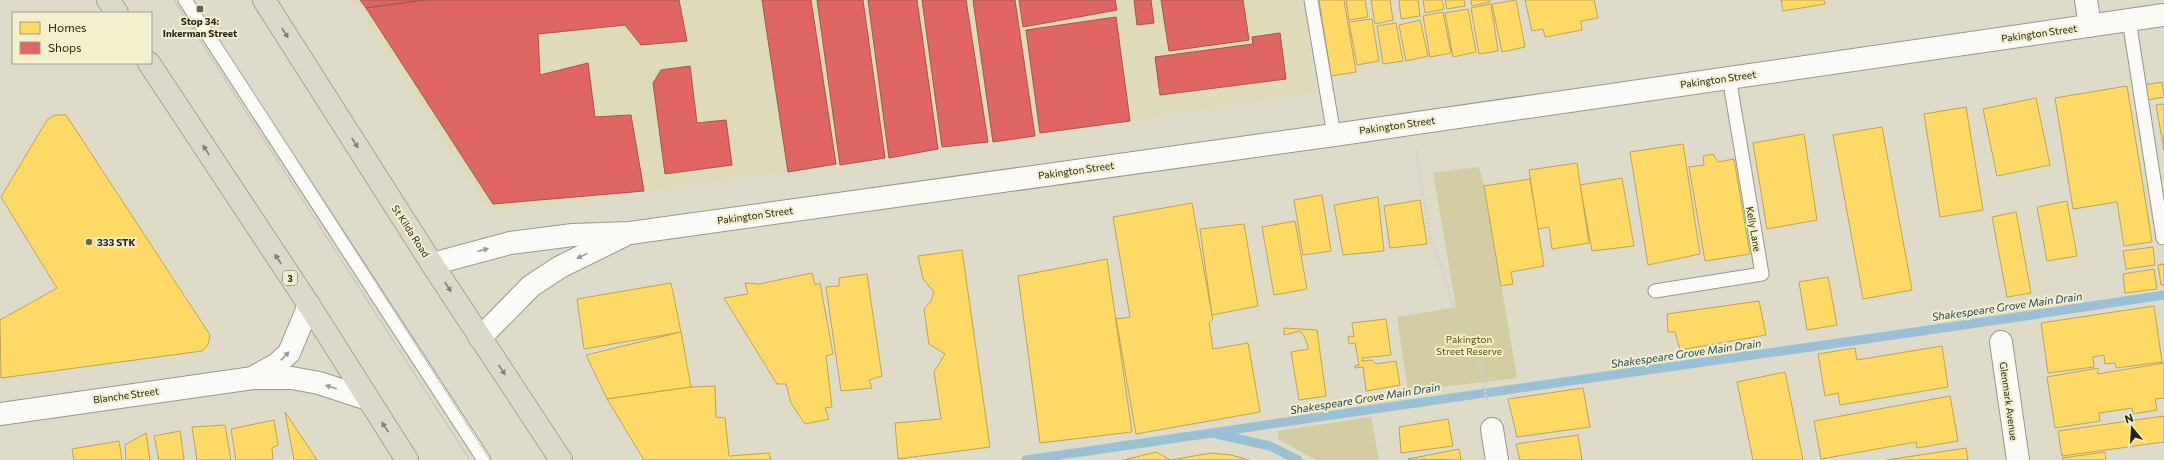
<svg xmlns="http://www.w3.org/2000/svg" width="2164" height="460" viewBox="0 0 2164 460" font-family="Commissioner,sans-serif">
  <rect width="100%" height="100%" fill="#dedbc8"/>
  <path fill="#dfdaba" d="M 352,0 L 1301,0 L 1316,93 L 889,158 L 491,213 Z"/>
  <g fill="#d3cca2">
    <path d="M 1479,167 L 1484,186 L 1517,378 L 1408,391 L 1397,317 L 1456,307 L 1433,173 Z"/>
    <path d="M 1371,417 L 1379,460 L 1316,460 L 1278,439 L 1278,431 Z"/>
  </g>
  <g fill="#ffd966" stroke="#bea34e">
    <path d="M 1319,0 L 1344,0 L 1356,72 L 1331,76 Z"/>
    <path d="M 1346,0 L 1365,0 L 1368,17 L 1349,20 Z"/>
    <path d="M 1371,0 L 1390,0 L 1393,20 L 1375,24 Z"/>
    <path d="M 1399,0 L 1418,0 L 1420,16 L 1401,19 Z"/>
    <path d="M 1423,0 L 1442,0 L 1444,9 L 1425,13 Z"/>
    <path d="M 1445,0 L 1464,0 L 1465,6 L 1447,9 Z"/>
    <path d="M 1471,0 L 1490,0 L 1490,2 L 1472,6 Z"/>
    <path d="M 1516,0 L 1525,47 L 1502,52 L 1492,4 Z"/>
    <path d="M 1525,0 L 1594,0 L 1598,18 L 1581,21 L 1582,30 L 1545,37 L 1543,29 L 1532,31 Z"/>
    <path d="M 1781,0 L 1824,0 L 1825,4 L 1783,11 Z"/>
    <path d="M 1491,4 L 1498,51 L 1479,54 L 1471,8 Z"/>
    <path d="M 1468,9 L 1476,52 L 1453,57 L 1445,13 Z"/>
    <path d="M 1443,12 L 1451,53 L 1430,57 L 1423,16 Z"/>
    <path d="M 1372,19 L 1379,61 L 1357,65 L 1349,22 Z"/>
    <path d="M 1420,20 L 1428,56 L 1406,61 L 1399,25 Z"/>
    <path d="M 1396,23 L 1403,61 L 1383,64 L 1377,26 Z"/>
    <path d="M 2162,82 L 2164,97 L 2147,100 L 2144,85 Z"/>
    <path d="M 2127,86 L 2152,242 L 2124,246 L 2117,202 L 2073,209 L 2055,98 Z"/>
    <path d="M 2036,98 L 2050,165 L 1997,176 L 1983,109 Z"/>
    <path d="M 2164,104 L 2164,150 L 2156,105 Z"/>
    <path d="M 1966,107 L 1983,210 L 1940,217 L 1924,114 Z"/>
    <path d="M 55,115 L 66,115 L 210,335 L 208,345 L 202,351 L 1,378 L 0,320 L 57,288 L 1,197 L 47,120 Z"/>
    <path d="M 1882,127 L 1912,290 L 1863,299 L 1833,135 Z"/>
    <path d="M 1804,134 L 1817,220 L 1767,229 L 1753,143 Z"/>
    <path d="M 1683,144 L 1700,254 L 1648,265 L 1630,152 Z"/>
    <path d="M 1713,154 L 1718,162 L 1734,159 L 1750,254 L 1705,261 L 1689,167 L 1704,165 L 1703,156 Z"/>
    <path d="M 1577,163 L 1589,243 L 1552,249 L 1549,227 L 1538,229 L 1529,170 Z"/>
    <path d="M 1622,178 L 1634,246 L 1592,251 L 1580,185 Z"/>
    <path d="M 1530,179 L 1544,266 L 1511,272 L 1513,284 L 1501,286 L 1484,186 Z"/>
    <path d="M 1322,195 L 1331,251 L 1303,255 L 1294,200 Z"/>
    <path d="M 1378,197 L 1384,251 L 1343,255 L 1334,205 Z"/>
    <path d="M 1420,200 L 1427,244 L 1390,248 L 1384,206 Z"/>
    <path d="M 2067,201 L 2077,256 L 2047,261 L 2037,207 Z"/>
    <path d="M 1192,203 L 1212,315 L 1213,319 L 1209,323 L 1213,349 L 1248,343 L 1260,412 L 1136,434 L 1116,319 L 1130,317 L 1113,217 Z"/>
    <path d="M 2016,212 L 2031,293 L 2007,297 L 1992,217 Z"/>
    <path d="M 1295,221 L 1307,289 L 1274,295 L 1262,227 Z"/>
    <path d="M 1244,224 L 1258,306 L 1212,315 L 1200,229 Z"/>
    <path d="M 2153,247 L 2155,265 L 2126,269 L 2123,251 Z"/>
    <path d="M 962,250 L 990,447 L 898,459 L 895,423 L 941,419 L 934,372 L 945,354 L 929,344 L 924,309 L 931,301 L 934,292 L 923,279 L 918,256 Z"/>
    <path d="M 1107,259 L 1132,432 L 1040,443 L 1018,276 Z"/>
    <path d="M 2164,264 L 2164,285 L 2161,285 L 2158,265 Z"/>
    <path d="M 2154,269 L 2157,289 L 2125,293 L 2123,274 Z"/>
    <path d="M 812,273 L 815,285 L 820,283 L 833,354 L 826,356 L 832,407 L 825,408 L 829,419 L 805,424 L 791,403 L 786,384 L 777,384 L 724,298 L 748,294 L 745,283 L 759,284 Z"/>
    <path d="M 867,274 L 882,376 L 869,380 L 872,388 L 841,391 L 826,287 L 839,286 L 839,278 Z"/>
    <path d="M 1828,277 L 1837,325 L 1807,330 L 1799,282 Z"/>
    <path d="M 671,283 L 681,332 L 584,349 L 577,299 Z"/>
    <path d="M 1759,301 L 1766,335 L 1680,350 L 1675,332 L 1668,332 L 1667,314 Z"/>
    <path d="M 2154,306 L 2162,362 L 2116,368 L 2115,363 L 2105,364 L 2104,355 L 2093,357 L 2094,367 L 2048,373 L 2041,323 Z"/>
    <path d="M 1386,319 L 1391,355 L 1362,358 L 1362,361 L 1372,360 L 1376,364 L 1396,361 L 1400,385 L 1366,391 L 1363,367 L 1355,368 L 1355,366 L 1359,365 L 1355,343 L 1349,344 L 1348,336 L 1354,337 L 1352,323 Z"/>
    <path d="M 1284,328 L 1317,330 L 1326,396 L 1299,400 L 1291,352 L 1308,349 L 1308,346 L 1304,336 L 1300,331 L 1284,335 Z"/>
    <path d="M 681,332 L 691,387 L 607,399 L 586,355 Z"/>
    <path d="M 1942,346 L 1948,387 L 1840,405 L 1838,393 L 1825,396 L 1818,354 L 1855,348 L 1857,360 Z"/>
    <path d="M 2164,363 L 2164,398 L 2155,399 L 2157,410 L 2133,414 L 2132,408 L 2099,413 L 2100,421 L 2055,428 L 2047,377 L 2098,368 L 2098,374 Z"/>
    <path d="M 1785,372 L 1803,460 L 1753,460 L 1737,382 Z"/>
    <path d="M 715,386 L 716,417 L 725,418 L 729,456 L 769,453 L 771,460 L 644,460 L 607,399 L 691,387 Z"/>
    <path d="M 1583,388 L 1590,427 L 1517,437 L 1508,399 Z"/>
    <path d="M 1950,396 L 1958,441 L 1917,448 L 1916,442 L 1821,459 L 1814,421 Z"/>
    <path d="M 285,412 L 317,460 L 294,460 Z"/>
    <path d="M 2164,416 L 2164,442 L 2062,456 L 2058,431 Z"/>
    <path d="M 1448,419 L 1453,446 L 1401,453 L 1399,427 Z"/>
    <path d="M 274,420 L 278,445 L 272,448 L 273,460 L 236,460 L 231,429 Z"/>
    <path d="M 225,425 L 231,460 L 197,460 L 192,427 Z"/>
    <path d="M 180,431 L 184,460 L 159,460 L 154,436 Z"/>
    <path d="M 146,433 L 150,460 L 126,460 L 125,445 Z"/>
    <path d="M 1578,435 L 1582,460 L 1520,460 L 1516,444 Z"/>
    <path d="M 119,441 L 122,460 L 74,460 L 72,449 Z"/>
    <path d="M 1966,448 L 1968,460 L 1887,460 Z"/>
    <path d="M 1459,449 L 1461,460 L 1408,459 Z"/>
    <path d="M 1156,452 L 1171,460 L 1124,460 Z"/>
    <path d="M 2105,452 L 2106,460 L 2063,460 L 2062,458 Z"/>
    <path d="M 1211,453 L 1231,455 L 1249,460 L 1171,460 Z"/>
  </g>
  <g fill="#e06666" stroke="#a8524e">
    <path d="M 360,0 L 426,0 L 366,8 Z"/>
    <path d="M 426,0 L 679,0 L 687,41 L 641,45 L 625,25 L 538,34 L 540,75 L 588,63 L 595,117 L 631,115 L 644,191 L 493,204 L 366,8 Z"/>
    <path d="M 762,0 L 811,0 L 836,164 L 788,172 Z"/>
    <path d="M 817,0 L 863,0 L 885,158 L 840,165 Z"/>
    <path d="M 868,0 L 917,0 L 938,149 L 889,158 Z"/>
    <path d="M 922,0 L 966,0 L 988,142 L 942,147 Z"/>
    <path d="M 973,0 L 1015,0 L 1035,136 L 993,142 Z"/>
    <path d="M 1019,0 L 1115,0 L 1117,10 L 1023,27 Z"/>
    <path d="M 1134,0 L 1151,0 L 1154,23 L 1137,25 Z"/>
    <path d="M 1161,0 L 1243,0 L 1249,40 L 1169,51 Z"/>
    <path d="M 1116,17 L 1130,121 L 1040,133 L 1026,30 Z"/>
    <path d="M 1280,33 L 1286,79 L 1160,95 L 1155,57 L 1253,44 L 1252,37 Z"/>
    <path d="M 690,66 L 697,123 L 726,120 L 732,165 L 665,174 L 653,83 L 661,70 Z"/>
  </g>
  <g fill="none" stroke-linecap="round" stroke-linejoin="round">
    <g stroke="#9ac0d6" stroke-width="9">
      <path d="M 1212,433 C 1529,385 1847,344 2164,295"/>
      <path d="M 1026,460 L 1212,433 L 1270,446 L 1298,460"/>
    </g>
    <defs>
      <g id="lane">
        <path d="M 185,0 L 484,460"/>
        <path d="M 1311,0 L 1334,135"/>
        <path d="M 2129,20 L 2163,238"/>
        <path d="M 1655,291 L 1762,274 L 1729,77"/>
      </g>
      <g id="street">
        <path d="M 2086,0 L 2090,26"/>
        <path d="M 432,264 L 510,243 L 573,235 L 630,233 L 1334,135 L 2164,15"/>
        <path d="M 480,338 L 531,286 L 560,267 L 623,236"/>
        <path d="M 2001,342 L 2018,460"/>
        <path d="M 254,377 L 277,364 L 289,353 L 309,305"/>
        <path d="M 0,414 L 253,378 L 292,378 L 319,383 L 368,399"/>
        <path d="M 1492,429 L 1497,460"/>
      </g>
      <g id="highway">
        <path d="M 108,0 L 117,13"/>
        <path d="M 264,0 L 432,264 L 561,460"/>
        <path d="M 149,63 L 309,305 L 407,460"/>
      </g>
    </defs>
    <use href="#lane" stroke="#999788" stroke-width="15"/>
    <use href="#street" stroke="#999788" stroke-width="24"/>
    <use href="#highway" stroke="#a6a289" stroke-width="24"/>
    <path stroke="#d0d0cb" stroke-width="2.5" stroke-dasharray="2 2" stroke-linecap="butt" d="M 1416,151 L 1431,242 L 1444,274 L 1453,305 L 1463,318 L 1475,337 L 1487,403"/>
    <use href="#lane" stroke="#fafaf7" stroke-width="13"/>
    <use href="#street" stroke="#fafaf7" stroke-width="22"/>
    <use href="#highway" stroke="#dbd9c8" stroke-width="22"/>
    <g stroke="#bfbeba" stroke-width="1">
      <path d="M 174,0 L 470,460"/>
      <path d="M 194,0 L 490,460"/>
    </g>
  </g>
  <defs><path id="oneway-solid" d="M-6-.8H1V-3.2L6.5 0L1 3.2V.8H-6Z"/></defs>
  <g fill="#807e70">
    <use href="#oneway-solid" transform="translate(285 33) rotate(57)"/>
    <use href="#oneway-solid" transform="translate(355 143) rotate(57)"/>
    <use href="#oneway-solid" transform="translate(206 150) rotate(-123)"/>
    <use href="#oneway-solid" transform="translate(278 259) rotate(-123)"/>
    <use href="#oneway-solid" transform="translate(448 287) rotate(57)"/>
    <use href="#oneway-solid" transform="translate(502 370) rotate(56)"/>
    <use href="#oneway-solid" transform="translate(385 427) rotate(-123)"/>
  </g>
  <g fill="#9b9a92">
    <use href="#oneway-solid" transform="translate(483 250) rotate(-15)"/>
    <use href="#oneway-solid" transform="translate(582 256) rotate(154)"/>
    <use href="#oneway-solid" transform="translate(285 356) rotate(-47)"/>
    <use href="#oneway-solid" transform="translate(331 387) rotate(-163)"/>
  </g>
  <g fill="#666455" stroke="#f4efcc" stroke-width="1.5">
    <rect x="196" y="5" width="8" height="8" rx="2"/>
    <circle cx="89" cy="242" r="4"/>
  </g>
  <g text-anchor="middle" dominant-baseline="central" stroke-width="4" stroke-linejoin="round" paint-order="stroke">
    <rect fill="#f4efcc" stroke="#64614d" stroke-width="1" x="283" y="271" width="14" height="14" rx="3"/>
    <g font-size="9" font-weight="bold" fill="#262417">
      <text x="290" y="278">3</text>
    </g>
    <g font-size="10" font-weight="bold" fill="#262417" stroke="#f4efcc">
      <text x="200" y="21">Stop 34:<tspan x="200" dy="12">Inkerman Street</tspan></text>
      <text x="97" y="242" text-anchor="start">333 STK</text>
    </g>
    <g font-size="10" fill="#262417" stroke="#f4efcc">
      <text transform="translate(2039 33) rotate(-8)">Pakington Street</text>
      <text transform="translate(1718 79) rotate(-8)">Pakington Street</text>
      <text transform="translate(1397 125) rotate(-8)">Pakington Street</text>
      <text transform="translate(1076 170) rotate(-8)">Pakington Street</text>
      <text transform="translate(755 215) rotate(-8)">Pakington Street</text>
      <text transform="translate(1754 229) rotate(80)">Kelly Lane</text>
      <text transform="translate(411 231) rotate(57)">St Kilda Road</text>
      <text transform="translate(126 395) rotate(-8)">Blanche Street</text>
      <text transform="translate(2009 401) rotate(82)">Glenmark Avenue</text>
    </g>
    <g font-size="10" fill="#5a4f00" stroke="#f4efcc">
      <text x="1469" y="339">Pakington<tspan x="1469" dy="12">Street Reserve</tspan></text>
    </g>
    <g font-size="11" font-style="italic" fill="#123d59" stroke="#f4efcc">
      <text transform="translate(2007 306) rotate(-8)">Shakespeare Grove Main Drain</text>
      <text transform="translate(1686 353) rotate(-8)">Shakespeare Grove Main Drain</text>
      <text transform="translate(1365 398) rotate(-9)">Shakespeare Grove Main Drain</text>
    </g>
  </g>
  <rect x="12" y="12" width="140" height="52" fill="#f4efcc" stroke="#a29e84"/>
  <rect x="20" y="22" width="20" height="12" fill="#ffd966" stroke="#a29e84"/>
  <text x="48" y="32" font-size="12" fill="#262417">Homes</text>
  <rect x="20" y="42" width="20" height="12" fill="#e06666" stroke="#a29e84"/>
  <text x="48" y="52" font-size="12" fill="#262417">Shops</text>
  <g transform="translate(2132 428) rotate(342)" stroke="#f4efcc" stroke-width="3" paint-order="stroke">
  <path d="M0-3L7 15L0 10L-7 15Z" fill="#262417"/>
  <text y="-6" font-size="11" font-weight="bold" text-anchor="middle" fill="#262417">N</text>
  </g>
</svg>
